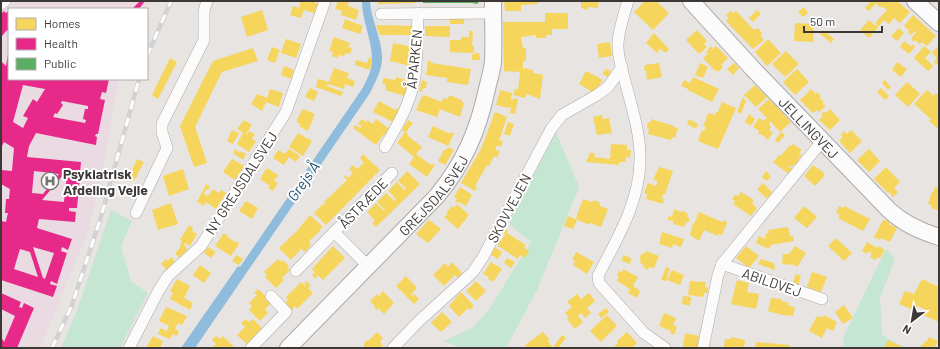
<svg xmlns="http://www.w3.org/2000/svg" width="940" height="349" viewBox="0 0 940 349" font-family="Barlow,sans-serif">
  <rect width="100%" height="100%" fill="#e7e4e2"/>
  <path fill="#e9dbe1" d="M 1,1 L 150,1 L 146,9 L 9,9 L 9,79 L 118,79 L 110,132 L 89,230 L 40,348 L 1,348 Z"/>
  <g fill="#c5e6d3">
    <path d="M 556,132 L 579,187 L 537,290 L 506,348 L 463,348 L 443,341 L 472,328 L 488,311 L 531,242 L 509,224 Z"/>
    <path d="M 111,210 L 132,221 L 121,246 L 131,281 L 148,293 L 120,348 L 61,348 L 76,313 Z"/>
    <path d="M 886,249 L 895,258 L 880,298 L 882,335 L 905,348 L 843,348 L 844,336 Z"/>
  </g>
  <path fill="#8fbbdc" d="M 362,1 L 370,1 C 371,21 383,40 382,60 C 381,72 375,83 370,93 L 195,348 L 181,348 L 238,266 L 240,267 L 362,89 C 367,80 372,70 372,60 C 372,39 362,21 362,1 Z"/>
  <g fill="#f6d55c">
    <path d="M 301,1 L 315,1 L 315,3 L 318,4 L 314,13 L 304,10 L 301,18 L 290,15 L 293,6 L 299,8 Z"/>
    <path d="M 338,1 L 349,1 L 348,6 L 359,10 L 356,20 L 341,15 L 342,11 L 335,9 Z"/>
    <path d="M 378,1 L 416,1 L 416,3 L 378,4 Z"/>
    <path d="M 504,1 L 538,1 L 538,4 L 521,5 L 521,11 L 505,11 Z"/>
    <path d="M 581,1 L 599,1 L 598,8 L 588,7 L 587,10 L 581,8 Z"/>
    <path d="M 645,1 L 656,1 L 669,13 L 653,30 L 634,12 Z"/>
    <path d="M 871,1 L 897,1 L 910,12 L 900,23 L 894,18 L 889,24 L 884,20 L 869,38 L 860,30 L 869,20 L 876,26 L 877,24 L 875,23 L 887,10 L 882,6 L 880,8 L 876,3 L 869,11 L 865,8 Z"/>
    <path d="M 804,7 L 808,13 L 803,17 L 798,12 Z"/>
    <path d="M 262,10 L 268,30 L 247,37 L 241,17 Z"/>
    <path d="M 757,10 L 761,14 L 753,22 L 749,18 Z"/>
    <path d="M 731,11 L 733,13 L 736,11 L 754,30 L 758,28 L 762,33 L 761,36 L 764,40 L 753,49 L 727,22 L 726,20 L 729,18 L 726,15 Z"/>
    <path d="M 545,13 L 568,13 L 568,29 L 552,29 L 552,35 L 546,35 L 546,38 L 536,38 L 536,35 L 521,37 L 523,48 L 526,48 L 526,61 L 523,61 L 523,72 L 524,68 L 533,70 L 533,73 L 543,75 L 540,99 L 527,94 L 525,98 L 513,95 L 515,89 L 518,90 L 520,72 L 504,71 L 503,22 L 545,22 Z"/>
    <path d="M 913,15 L 936,36 L 927,46 L 922,42 L 920,44 L 915,40 L 914,42 L 911,39 L 916,32 L 915,31 L 911,35 L 908,32 L 911,28 L 908,30 L 904,26 Z"/>
    <path d="M 345,19 L 363,26 L 360,34 L 342,28 Z"/>
    <rect x="450" y="19" width="14" height="5"/>
    <path d="M 795,23 L 814,24 L 813,42 L 794,41 Z"/>
    <path d="M 376,25 L 416,26 L 415,35 L 380,35 Z"/>
    <path d="M 425,26 L 450,26 L 450,37 L 425,36 Z"/>
    <path d="M 899,28 L 904,33 L 897,41 L 891,36 Z"/>
    <path d="M 697,30 L 707,41 L 704,44 L 707,47 L 699,54 L 686,40 Z"/>
    <path d="M 823,30 L 834,39 L 831,43 L 820,34 Z"/>
    <path d="M 469,31 L 473,31 L 472,45 L 474,47 L 474,53 L 450,52 L 450,40 L 461,40 L 461,37 L 469,37 Z"/>
    <path d="M 654,33 L 669,49 L 666,53 L 660,49 L 657,53 L 646,43 Z"/>
    <path d="M 334,37 L 350,43 L 348,47 L 352,48 L 350,54 L 346,53 L 344,56 L 339,55 L 338,58 L 332,56 L 333,52 L 329,51 Z"/>
    <path d="M 286,39 L 301,44 L 296,58 L 281,53 Z"/>
    <path d="M 768,39 L 781,53 L 767,66 L 755,52 Z"/>
    <path d="M 904,41 L 911,46 L 912,44 L 915,47 L 909,54 L 900,47 Z"/>
    <path d="M 610,42 L 612,56 L 599,58 L 597,44 Z"/>
    <path d="M 393,43 L 413,47 L 414,52 L 410,66 L 390,61 Z"/>
    <path d="M 939,45 L 939,63 L 937,65 L 934,62 L 937,58 L 932,53 Z"/>
    <path d="M 711,46 L 713,49 L 716,46 L 728,58 L 721,65 L 723,67 L 718,72 L 716,70 L 715,71 L 703,58 L 708,54 L 706,52 Z"/>
    <path d="M 924,46 L 931,52 L 925,58 L 933,66 L 928,71 L 914,58 Z"/>
    <path d="M 272,47 L 280,50 L 275,63 L 267,60 Z"/>
    <path d="M 253,48 L 258,61 L 222,72 L 195,127 L 207,163 L 194,167 L 180,126 L 213,61 Z"/>
    <path d="M 786,51 L 799,64 L 785,77 L 772,64 Z"/>
    <path d="M 475,53 L 479,53 L 480,60 L 472,60 L 472,54 L 475,54 Z"/>
    <path d="M 369,57 L 372,59 L 370,70 L 355,65 L 356,60 L 367,63 Z"/>
    <path d="M 170,58 L 177,62 L 158,99 L 152,95 Z"/>
    <path d="M 428,61 L 431,61 L 431,63 L 471,69 L 468,85 L 447,82 L 447,78 L 426,75 Z"/>
    <path d="M 897,62 L 907,69 L 901,77 L 892,70 Z"/>
    <path d="M 659,63 L 662,77 L 647,80 L 646,71 L 645,71 L 644,67 L 645,65 Z"/>
    <path d="M 700,63 L 708,67 L 703,78 L 695,75 Z"/>
    <path d="M 734,63 L 739,68 L 733,75 L 727,69 Z"/>
    <path d="M 284,66 L 294,70 L 291,79 L 281,75 Z"/>
    <path d="M 334,68 L 349,73 L 347,78 L 355,81 L 353,87 L 345,84 L 344,89 L 328,84 L 327,86 L 343,92 L 341,96 L 316,87 L 318,79 L 329,82 Z"/>
    <path d="M 606,69 L 611,71 L 608,77 L 602,74 Z"/>
    <path d="M 797,69 L 809,82 L 795,95 L 783,82 Z"/>
    <path d="M 586,71 L 603,80 L 598,88 L 597,87 L 594,93 L 579,84 Z"/>
    <path d="M 396,77 L 407,80 L 407,82 L 409,82 L 405,96 L 385,90 L 386,85 L 382,83 L 384,78 L 395,80 Z"/>
    <path d="M 693,77 L 719,89 L 712,102 L 688,90 L 688,89 L 681,86 L 684,80 L 690,83 Z"/>
    <path d="M 422,80 L 427,82 L 426,88 L 423,88 L 422,92 L 419,91 Z"/>
    <path d="M 885,80 L 891,87 L 888,90 L 882,83 Z"/>
    <path d="M 907,82 L 920,94 L 908,107 L 895,95 Z"/>
    <path d="M 755,85 L 767,97 L 756,107 L 744,95 Z"/>
    <path d="M 310,88 L 318,92 L 314,101 L 305,97 Z"/>
    <path d="M 881,88 L 889,96 L 885,100 L 877,92 Z"/>
    <path d="M 270,89 L 283,93 L 279,107 L 266,102 L 262,111 L 251,104 L 257,94 L 267,98 Z"/>
    <path d="M 811,89 L 816,94 L 817,92 L 821,96 L 819,98 L 823,100 L 823,104 L 826,106 L 819,112 L 817,110 L 813,113 L 800,100 Z"/>
    <path d="M 500,90 L 512,93 L 511,100 L 513,100 L 514,98 L 518,99 L 515,114 L 510,113 L 511,107 L 510,107 L 509,108 L 496,105 Z"/>
    <path d="M 927,90 L 934,96 L 936,93 L 939,95 L 938,129 L 929,121 L 931,119 L 914,104 Z"/>
    <path d="M 424,95 L 442,102 L 443,98 L 448,99 L 449,95 L 462,100 L 462,102 L 464,103 L 460,117 L 440,109 L 437,117 L 416,110 L 422,96 L 423,97 Z"/>
    <path d="M 743,97 L 746,101 L 741,114 L 737,112 Z"/>
    <path d="M 769,99 L 791,122 L 780,132 L 770,121 L 769,124 L 771,127 L 769,130 L 773,132 L 768,140 L 761,134 L 760,135 L 758,133 L 759,131 L 753,127 L 759,118 L 763,121 L 767,118 L 758,109 Z"/>
    <path d="M 379,101 L 395,110 L 396,108 L 399,109 L 393,122 L 373,112 Z"/>
    <path d="M 722,102 L 736,108 L 718,149 L 698,141 L 702,130 L 704,131 L 706,127 L 703,127 L 707,116 L 709,113 L 715,115 L 716,112 L 718,112 Z"/>
    <path d="M 303,109 L 315,114 L 308,131 L 299,126 L 300,124 L 297,122 L 297,119 Z"/>
    <path d="M 830,109 L 840,120 L 830,130 L 819,120 L 823,116 L 821,115 L 824,111 L 826,113 Z"/>
    <path d="M 495,112 L 507,117 L 499,140 L 503,141 L 501,147 L 497,145 L 495,150 L 500,151 L 497,158 L 494,156 L 489,166 L 487,165 L 475,186 L 477,187 L 475,191 L 461,183 L 481,149 Z"/>
    <path d="M 749,114 L 755,119 L 751,126 L 745,122 Z"/>
    <path d="M 602,115 L 603,119 L 609,118 L 612,133 L 597,135 L 593,117 Z"/>
    <path d="M 362,119 L 366,122 L 367,120 L 373,124 L 376,119 L 388,128 L 389,127 L 393,129 L 388,136 L 384,134 L 376,145 L 353,128 L 355,125 L 361,128 L 362,127 L 358,124 Z"/>
    <path d="M 651,119 L 674,126 L 674,127 L 678,128 L 675,138 L 672,137 L 671,140 L 648,134 L 649,129 L 647,128 L 648,122 L 651,122 Z"/>
    <path d="M 689,119 L 698,124 L 696,129 L 687,124 Z"/>
    <path d="M 244,120 L 252,125 L 246,134 L 247,135 L 249,131 L 255,134 L 252,139 L 256,141 L 249,152 L 237,144 L 243,133 L 237,129 Z"/>
    <path d="M 408,120 L 413,123 L 406,132 L 408,134 L 407,135 L 422,147 L 416,154 L 431,165 L 432,164 L 435,165 L 427,177 L 409,164 L 414,157 L 397,143 L 405,132 L 402,130 Z"/>
    <path d="M 508,122 L 514,124 L 510,136 L 504,134 Z"/>
    <path d="M 433,126 L 450,134 L 451,132 L 454,133 L 448,146 L 428,137 Z"/>
    <path d="M 232,130 L 239,133 L 233,144 L 227,141 Z"/>
    <path d="M 851,130 L 862,141 L 850,153 L 839,141 L 843,137 L 841,135 L 844,131 L 847,134 Z"/>
    <path d="M 781,132 L 785,135 L 778,143 L 775,140 Z"/>
    <path d="M 298,133 L 312,141 L 303,156 L 289,147 Z"/>
    <path d="M 611,144 L 627,145 L 627,150 L 631,150 L 630,158 L 626,157 L 626,162 L 619,162 L 619,165 L 586,162 L 590,153 L 595,153 L 594,157 L 610,159 Z"/>
    <path d="M 793,144 L 802,150 L 799,153 L 802,155 L 798,159 L 800,161 L 796,166 L 794,164 L 792,167 L 789,165 L 788,166 L 794,170 L 790,175 L 773,162 L 779,155 L 781,156 L 790,145 L 791,146 Z"/>
    <path d="M 448,147 L 454,150 L 445,165 L 438,161 L 444,150 L 446,150 Z"/>
    <path d="M 235,149 L 240,153 L 241,151 L 246,154 L 243,160 L 233,153 Z"/>
    <path d="M 289,149 L 300,156 L 296,162 L 289,157 L 284,165 L 273,158 L 278,150 L 285,154 Z"/>
    <path d="M 869,149 L 880,161 L 869,172 L 857,160 Z"/>
    <path d="M 363,154 L 380,170 L 326,225 L 314,213 L 323,204 L 324,205 L 325,203 L 324,202 L 346,181 L 347,180 L 344,177 L 345,175 L 348,178 L 353,173 L 349,169 L 353,165 L 357,169 L 364,163 L 360,158 Z"/>
    <path d="M 137,159 L 144,162 L 134,181 L 128,178 Z"/>
    <path d="M 232,159 L 244,166 L 235,180 L 223,172 Z"/>
    <path d="M 813,165 L 820,170 L 821,170 L 825,175 L 815,186 L 804,176 Z"/>
    <path d="M 659,167 L 673,171 L 665,194 L 663,194 L 662,199 L 664,199 L 663,204 L 646,199 L 647,194 L 644,193 L 648,183 L 656,186 L 658,181 L 653,180 Z"/>
    <path d="M 886,167 L 900,182 L 894,188 L 898,192 L 893,197 L 889,192 L 888,193 L 874,179 Z"/>
    <path d="M 267,168 L 278,175 L 274,181 L 278,183 L 273,191 L 268,188 L 270,186 L 260,179 L 264,172 Z"/>
    <path d="M 183,169 L 189,189 L 169,196 L 163,176 Z"/>
    <path d="M 407,171 L 420,184 L 376,227 L 372,223 L 375,221 L 367,212 L 376,203 L 384,211 L 385,210 L 377,202 L 386,193 L 394,201 L 396,199 L 388,191 L 397,182 L 404,190 L 406,188 L 398,181 Z"/>
    <path d="M 766,171 L 770,175 L 769,176 L 771,177 L 767,181 L 762,177 Z"/>
    <path d="M 763,183 L 772,192 L 769,197 L 766,198 L 757,189 Z"/>
    <path d="M 206,184 L 210,187 L 208,190 L 206,189 L 204,194 L 208,196 L 213,189 L 219,193 L 221,190 L 226,193 L 216,209 L 206,202 L 204,206 L 197,202 Z"/>
    <path d="M 460,187 L 472,195 L 466,206 L 459,202 L 458,203 L 455,201 L 457,199 L 454,197 Z"/>
    <path d="M 935,187 L 939,188 L 939,208 L 938,208 L 937,210 L 931,208 L 932,205 L 928,204 L 932,192 L 933,192 Z"/>
    <path d="M 741,192 L 754,200 L 752,203 L 754,204 L 753,205 L 757,208 L 751,216 L 733,204 L 735,201 L 732,199 L 735,195 L 738,196 Z"/>
    <path d="M 583,199 L 591,202 L 593,201 L 597,201 L 600,203 L 600,206 L 608,209 L 601,227 L 590,223 L 590,225 L 577,220 L 578,219 L 576,218 Z"/>
    <path d="M 246,201 L 258,208 L 252,219 L 239,211 Z"/>
    <path d="M 171,203 L 178,224 L 158,230 L 152,210 Z"/>
    <path d="M 457,204 L 469,215 L 458,229 L 444,217 L 448,214 L 446,213 L 452,206 L 454,208 Z"/>
    <path d="M 804,206 L 817,217 L 807,228 L 794,218 Z"/>
    <path d="M 839,206 L 843,208 L 844,206 L 870,219 L 863,231 L 838,218 L 840,215 L 836,213 Z"/>
    <path d="M 674,209 L 681,212 L 683,211 L 688,214 L 687,217 L 690,218 L 688,223 L 686,222 L 684,227 L 673,224 L 674,221 L 667,220 L 669,216 L 672,217 Z"/>
    <path d="M 699,212 L 722,222 L 725,220 L 727,223 L 722,235 L 719,234 L 718,236 L 704,230 L 699,241 L 690,235 L 692,225 L 693,226 Z"/>
    <path d="M 310,215 L 323,227 L 319,230 L 320,231 L 309,241 L 311,245 L 305,252 L 301,249 L 291,260 L 279,248 L 300,228 L 300,227 Z"/>
    <path d="M 568,216 L 577,220 L 573,229 L 564,226 Z"/>
    <path d="M 429,220 L 441,229 L 428,243 L 416,234 Z"/>
    <path d="M 883,220 L 885,220 L 889,222 L 889,224 L 897,228 L 890,242 L 881,238 L 880,240 L 874,237 Z"/>
    <path d="M 189,225 L 193,228 L 192,231 L 197,234 L 190,246 L 185,243 L 184,245 L 188,249 L 179,258 L 175,253 L 181,247 L 180,246 L 182,241 L 180,240 Z"/>
    <path d="M 788,227 L 790,236 L 793,236 L 794,241 L 771,245 L 769,249 L 756,243 L 759,236 L 766,239 L 765,234 L 769,233 L 768,230 Z"/>
    <path d="M 506,229 L 508,231 L 507,233 L 526,245 L 524,248 L 529,251 L 525,258 L 520,255 L 518,259 L 498,246 L 499,245 L 497,244 L 500,240 L 501,241 L 505,234 L 503,233 Z"/>
    <path d="M 662,232 L 684,239 L 681,247 L 673,244 L 672,248 L 659,244 Z"/>
    <path d="M 223,234 L 226,234 L 229,238 L 235,242 L 238,242 L 239,244 L 231,256 L 215,246 Z"/>
    <path d="M 836,238 L 852,253 L 844,261 L 828,246 Z"/>
    <path d="M 867,242 L 877,248 L 878,246 L 885,250 L 880,258 L 878,257 L 875,260 L 870,257 L 872,254 L 868,251 L 867,254 L 862,251 Z"/>
    <path d="M 333,246 L 345,258 L 323,280 L 318,275 L 315,279 L 312,275 L 315,272 L 312,269 Z"/>
    <path d="M 746,246 L 759,256 L 749,268 L 736,258 Z"/>
    <path d="M 795,246 L 806,253 L 797,267 L 794,265 L 782,264 L 783,254 L 789,254 Z"/>
    <path d="M 208,247 L 216,252 L 211,258 L 204,253 Z"/>
    <path d="M 494,247 L 502,252 L 498,259 L 490,254 Z"/>
    <path d="M 646,251 L 659,256 L 654,268 L 649,267 L 648,270 L 643,267 L 644,265 L 640,263 L 641,260 L 639,259 L 642,253 L 644,254 Z"/>
    <path d="M 576,252 L 594,262 L 587,274 L 573,265 L 575,261 L 572,260 Z"/>
    <path d="M 236,255 L 243,259 L 239,265 L 232,261 Z"/>
    <path d="M 624,255 L 632,259 L 629,264 L 621,260 Z"/>
    <path d="M 171,257 L 175,261 L 167,270 L 161,264 L 166,259 L 168,261 Z"/>
    <path d="M 507,258 L 515,262 L 511,268 L 504,263 Z"/>
    <path d="M 278,259 L 281,262 L 283,260 L 289,266 L 287,268 L 290,270 L 282,278 L 284,280 L 276,288 L 265,277 L 267,275 L 264,272 Z"/>
    <path d="M 761,259 L 774,263 L 775,270 L 758,264 Z"/>
    <path d="M 452,262 L 462,273 L 458,278 L 455,275 L 444,286 L 433,275 L 445,263 L 448,267 Z"/>
    <path d="M 491,262 L 502,269 L 493,282 L 488,279 L 489,277 L 483,274 Z"/>
    <path d="M 200,265 L 211,273 L 204,283 L 193,275 Z"/>
    <path d="M 666,267 L 670,269 L 666,281 L 661,280 Z"/>
    <path d="M 623,269 L 638,277 L 633,286 L 640,291 L 637,298 L 628,293 L 630,289 L 617,281 L 619,277 L 617,276 L 619,271 L 622,272 Z"/>
    <path d="M 672,270 L 684,275 L 680,285 L 667,280 Z"/>
    <path d="M 812,272 L 827,277 L 821,292 L 807,287 Z"/>
    <path d="M 796,274 L 801,276 L 798,285 L 793,282 Z"/>
    <path d="M 406,276 L 417,288 L 411,294 L 412,296 L 414,294 L 419,299 L 414,304 L 396,286 Z"/>
    <path d="M 177,279 L 190,286 L 184,298 L 193,303 L 190,310 L 170,299 L 173,293 L 170,291 Z"/>
    <path d="M 922,279 L 939,287 L 939,302 L 937,306 L 939,306 L 939,322 L 923,315 L 926,310 L 918,306 L 916,311 L 899,304 L 905,291 L 914,294 Z"/>
    <path d="M 737,280 L 749,283 L 747,292 L 759,294 L 756,309 L 731,304 Z"/>
    <path d="M 306,281 L 311,285 L 308,288 L 313,293 L 297,309 L 295,306 L 292,310 L 285,303 L 288,300 L 286,297 L 301,282 L 305,286 L 306,285 L 304,283 Z"/>
    <path d="M 476,281 L 486,291 L 476,301 L 466,291 Z"/>
    <path d="M 690,281 L 706,282 L 705,287 L 708,288 L 708,293 L 704,293 L 703,297 L 688,295 Z"/>
    <path d="M 258,289 L 272,302 L 265,309 L 268,313 L 260,321 L 249,310 L 252,306 L 249,303 L 257,295 L 254,293 Z"/>
    <path d="M 383,291 L 394,303 L 384,314 L 378,308 L 377,310 L 374,307 L 375,306 L 370,301 L 377,294 L 379,296 Z"/>
    <path d="M 461,292 L 474,306 L 470,310 L 468,308 L 459,317 L 449,306 Z"/>
    <path d="M 589,293 L 595,301 L 587,308 L 591,313 L 585,318 L 581,313 L 578,316 L 583,322 L 575,329 L 567,319 L 569,317 L 565,313 L 572,307 L 567,302 L 577,294 L 581,299 Z"/>
    <path d="M 683,296 L 691,297 L 690,306 L 682,304 Z"/>
    <path d="M 771,298 L 781,299 L 781,301 L 789,303 L 788,305 L 795,308 L 793,316 L 786,315 L 786,316 L 768,311 Z"/>
    <path d="M 844,305 L 853,318 L 843,324 L 835,312 Z"/>
    <path d="M 166,307 L 187,316 L 182,325 L 178,323 L 175,329 L 179,331 L 177,336 L 173,334 L 170,339 L 158,334 L 161,328 L 167,331 L 169,326 L 159,321 Z"/>
    <path d="M 606,308 L 609,312 L 601,318 L 598,314 Z"/>
    <path d="M 442,312 L 452,322 L 441,332 L 431,323 Z"/>
    <path d="M 664,313 L 676,318 L 673,325 L 677,327 L 674,335 L 670,333 L 671,331 L 659,326 Z"/>
    <path d="M 607,315 L 617,326 L 601,342 L 590,331 Z"/>
    <path d="M 824,315 L 837,322 L 833,331 L 827,328 L 822,338 L 809,331 L 817,316 L 818,317 L 820,316 L 823,318 Z"/>
    <path d="M 246,319 L 249,322 L 253,319 L 264,330 L 248,345 L 237,335 L 245,327 L 241,323 Z"/>
    <path d="M 377,332 L 383,338 L 380,342 L 383,345 L 380,348 L 366,348 L 364,346 L 365,341 L 369,340 Z"/>
    <path d="M 543,332 L 549,339 L 548,341 L 553,348 L 528,348 L 525,345 Z"/>
    <path d="M 627,332 L 637,343 L 632,348 L 613,348 L 618,343 L 617,341 Z"/>
    <path d="M 685,333 L 699,336 L 697,348 L 683,347 Z"/>
    <path d="M 562,335 L 566,338 L 558,348 L 555,348 L 553,347 Z"/>
    <path d="M 153,336 L 163,341 L 160,348 L 146,348 Z"/>
    <path d="M 216,336 L 220,339 L 223,336 L 234,347 L 233,348 L 212,348 L 216,344 L 212,340 Z"/>
    <path d="M 731,337 L 745,340 L 744,348 L 724,348 L 725,339 L 731,339 Z"/>
    <path d="M 929,337 L 938,341 L 935,347 L 934,346 L 933,348 L 920,348 L 922,344 L 923,345 L 925,341 L 927,341 Z"/>
    <path d="M 888,340 L 905,348 L 884,348 Z"/>
    <path d="M 756,342 L 790,345 L 790,348 L 755,348 Z"/>
  </g>
  <g fill="#e7298a" fill-rule="evenodd">
    <path d="M 140,1 L 145,1 L 139,9 L 132,9 Z"/>
    <path d="M 9,10 L 9,32 L 7,30 L 1,37 L 1,14 L 4,11 L 6,13 Z"/>
    <path d="M 8,54 L 9,79 L 91,79 L 93,80 L 94,79 L 109,79 L 106,93 L 102,92 L 100,99 L 105,100 L 98,134 L 96,134 L 95,136 L 97,137 L 96,145 L 36,133 L 29,146 L 27,157 L 81,162 L 80,173 L 73,172 L 73,176 L 80,176 L 77,208 L 69,208 L 69,211 L 76,212 L 75,222 L 39,219 L 37,228 L 72,239 L 68,250 L 62,247 L 61,251 L 67,253 L 57,284 L 51,281 L 50,284 L 57,286 L 53,297 L 1,280 L 1,221 L 6,222 L 7,217 L 8,213 L 5,213 L 6,199 L 9,199 L 10,189 L 1,184 L 1,170 L 12,171 L 14,148 L 4,142 L 1,148 L 1,61 L 6,66 ZM 23,85 L 45,89 L 37,102 L 33,99 L 23,116 L 28,118 L 23,128 L 13,122 ZM 62,101 L 88,106 L 88,109 L 85,109 L 83,119 L 86,120 L 85,123 L 53,117 L 55,113 L 57,114 L 63,105 L 61,103 ZM 34,171 L 59,174 L 43,194 L 32,193 ZM 64,174 L 67,175 L 64,202 L 42,200 ZM 33,247 L 54,253 L 45,279 L 43,278 ZM 20,249 L 30,252 L 38,277 L 14,269 Z"/>
    <path d="M 1,293 L 21,302 L 19,307 L 22,308 L 24,303 L 34,308 L 17,348 L 1,348 L 1,337 L 4,342 L 15,316 L 1,309 Z"/>
  </g>
  <path fill="#5aae61" d="M 423,1 L 480,1 L 477,4 L 472,3 L 423,3 Z"/>
  <g fill="none" stroke-linecap="round" stroke-linejoin="round">
    <defs>
      <g id="street">
        <path d="M 628,1 C 624,14 619,29 618,43 C 617,55 622,70 625,81 C 632,108 641,135 640,162 C 639,204 616,240 598,276 L 599,283 L 644,333 L 665,348"/>
        <path d="M 1,4 L 5,1"/>
        <path d="M 381,14 L 493,13"/>
        <path d="M 385,147 C 397,126 409,106 414,82 C 418,60 417,36 418,13"/>
        <path d="M 136,213 L 167,148 L 162,132 L 162,124 L 204,40 L 204,11 L 207,1"/>
        <path d="M 334,232 L 368,266"/>
        <path d="M 722,264 L 822,299"/>
        <path d="M 296,271 L 392,173"/>
        <path d="M 129,348 L 159,290 L 168,276 L 201,246 L 286,112 L 325,1"/>
        <path d="M 251,348 L 286,312 L 271,296"/>
        <path d="M 393,348 L 419,321 L 473,272 L 483,257 L 551,129 L 562,115 L 597,95 L 608,87 L 622,67"/>
        <path d="M 703,348 L 718,275 L 722,264 L 823,140"/>
      </g>
      <g id="secondary">
        <path id="s1" d="M 691,1 L 753,69 L 889,210 C 904,224 920,231 939,237"/>
        <path d="M 915,1 L 939,23"/>
        <path id="s2" d="M 288,348 L 437,196 C 464,163 478,131 487,89 C 489,80 492,71 493,62 C 494,42 493,21 493,1"/>
      </g>
    </defs>
    <use href="#street" stroke="#acaaa8" stroke-width="12"/>
    <use href="#secondary" stroke="#acaaa8" stroke-width="18"/>
    <use href="#street" stroke="#fbfbfb" stroke-width="11"/>
    <use href="#secondary" stroke="#fbfbfb" stroke-width="16"/>
    <defs>
      <g id="rail">
        <path d="M 147,56 L 171,1"/>
        <path d="M 52,348 L 72,305 L 101,217 L 139,79"/>
      </g>
    </defs>
    <use href="#rail" stroke="#d3d2d2" stroke-width="4.5"/>
    <use href="#rail" stroke="#fff" stroke-width="3" stroke-dasharray="9" stroke-linecap="butt"/>
  </g>
  <defs>
    <symbol id="hospital-ring" viewBox="-11 -11 22 22"><circle r="9.5" fill="#fff" stroke="#777472" stroke-width="1.5"/><path d="M-5-5h3v3.5h4V-5h3V5h-3V1.5h-4V5h-3Z" fill="#777472"/></symbol>
  </defs>
  <g fill-rule="evenodd">
    <use href="#hospital-ring" x="40" y="171" width="20" height="20"/>
  </g>
  <g text-anchor="middle" dominant-baseline="central" stroke-width="4" stroke-linejoin="round" paint-order="stroke">
    <g font-size="14" fill="#3b3836" stroke="#fff">
      <text transform="translate(414 59) rotate(-84)">ÅPARKEN</text>
      <text stroke="none"><textPath href="#s1" startOffset="173">JELLINGVEJ</textPath></text>
      <text transform="translate(241 183) rotate(-57)">NY GREJSDALSVEJ</text>
      <text stroke="none"><textPath href="#s2" startOffset="211">GREJSDALSVEJ</textPath></text>
      <text transform="translate(363 203) rotate(-46)">ÅSTRÆDE</text>
      <text transform="translate(509 208) rotate(-62)">SKOVVEJEN</text>
      <text transform="translate(772 282) rotate(19)">ABILDVEJ</text>
    </g>
    <g font-size="14" font-weight="bold" fill="#3b3836" stroke="#fff" text-anchor="start">
      <text x="63" y="173">Psykiatrisk<tspan x="63" dy="16">Afdeling Vejle</tspan></text>
    </g>
    <g font-size="15" font-style="italic" fill="#1d4e6f" stroke="#fff">
      <text transform="translate(303 181) rotate(-55)">Grejs Å</text>
    </g>
  </g>
  <rect width="940" height="349" fill="none" stroke="#3b3836" stroke-width="4"/>
  <rect x="8" y="8" width="140" height="72" fill="#ffffff" stroke="#b1afaf"/>
  <rect x="16" y="18" width="20" height="12" fill="#f6d55c" stroke="#b1afaf"/>
  <text x="44" y="28" font-size="12" fill="#3b3836">Homes</text>
  <rect x="16" y="38" width="20" height="12" fill="#e7298a" stroke="#b1afaf"/>
  <text x="44" y="48" font-size="12" fill="#3b3836">Health</text>
  <rect x="16" y="58" width="20" height="12" fill="#5aae61" stroke="#b1afaf"/>
  <text x="44" y="68" font-size="12" fill="#3b3836">Public</text>
  <g transform="translate(912 321) rotate(211)" stroke="#ffffff" stroke-width="3" paint-order="stroke">
  <path d="M0-3L7 15L0 10L-7 15Z" fill="#3b3836"/>
  <text y="-6" font-size="11" font-weight="bold" text-anchor="middle" fill="#3b3836">N</text>
  </g>
  <path d="M804 26v6h78v-6" fill="none" stroke="#3b3836" stroke-width="2"/>
  <text x="810" y="26" font-size="12" fill="#3b3836" stroke="#ffffff" stroke-width="3" paint-order="stroke">50 m</text>
</svg>
